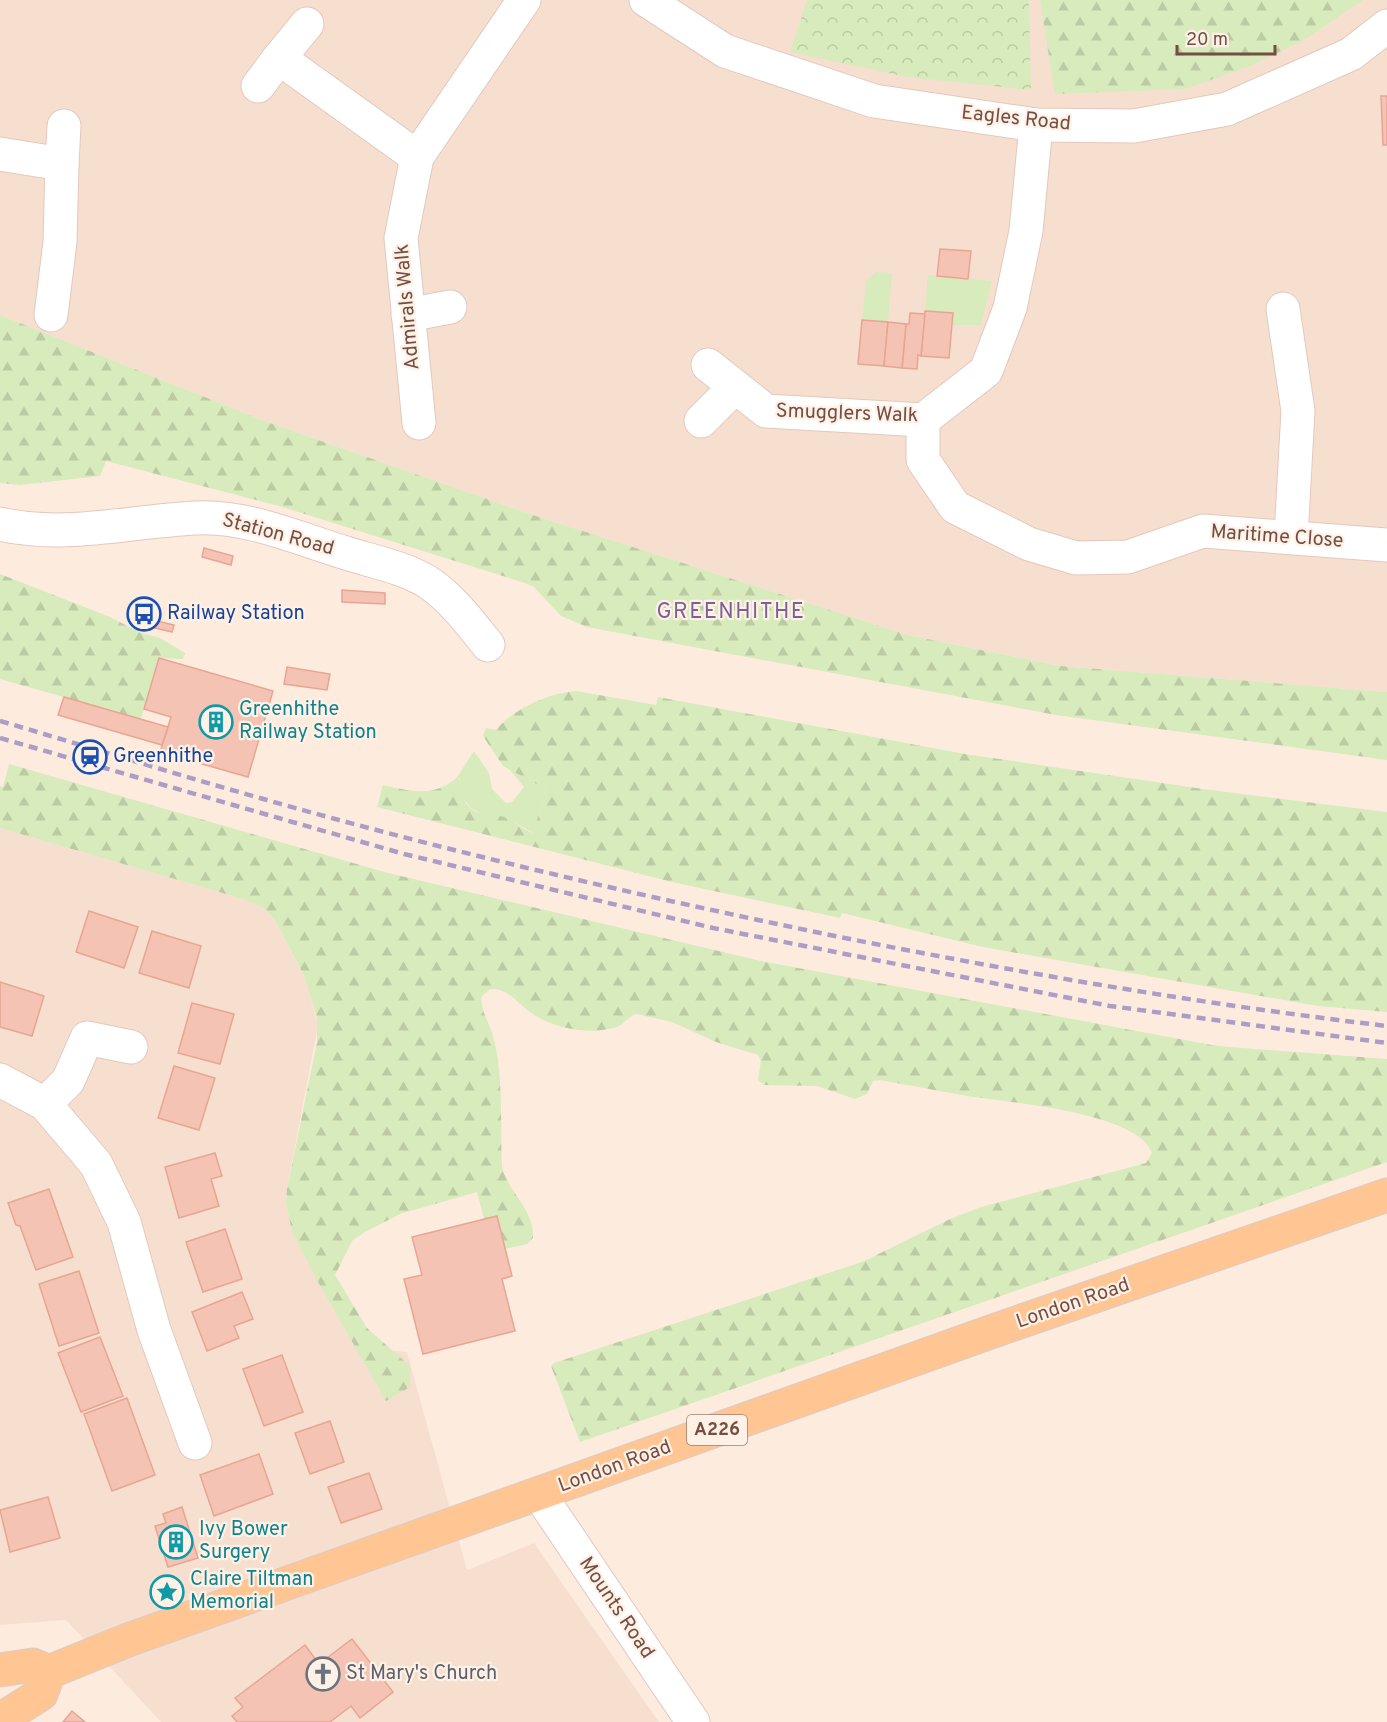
<svg xmlns="http://www.w3.org/2000/svg" width="1387" height="1722" viewBox="0 0 1387 1722" font-family="Overpass,sans-serif">
  <defs>
    <pattern id="forest-firs" width="22" height="20" patternUnits="userSpaceOnUse" patternTransform="scale(1.5)"><rect width="22" height="20" fill="#d7ebbc"/><path d="M5 1l3.5 6h-7zM16 11l3.5 6h-7z" fill="#bccba3"/></pattern>
    <pattern id="park-crowns" width="20" height="18" patternUnits="userSpaceOnUse" patternTransform="scale(1.5)"><rect width="20" height="18" fill="#d7ebbc"/><path d="M2 6a3 3 0 1 1 6 0M12 15a3 3 0 1 1 6 0" fill="none" stroke="#bccba3"/></pattern>
  </defs>
  <rect width="100%" height="100%" fill="#fdecde"/>
  <g fill="#f7dfcf">
    <path d="M 0,0 L 1387,0 L 1387,692 L 1060,666 L 908,635 L 536,516 L 267,422 L 0,315 Z"/>
    <path d="M 0,828 L 243,899 L 262,907 L 275,920 L 306,981 L 318,1025 L 287,1189 L 286,1203 L 292,1231 L 356,1347 L 407,1352 L 467,1570 L 534,1543 L 659,1722 L 161,1722 L 66,1620 L 0,1625 Z"/>
  </g>
  <g fill="#d7ebbc">
    <path d="M 876,272 L 892,273 L 888,322 L 862,320 L 866,281 Z"/>
    <path d="M 928,275 L 992,281 L 981,325 L 952,325 L 925,311 Z"/>
    <path d="M 474,751 L 489,773 L 492,789 L 506,803 L 512,802 L 524,787 L 509,769 L 546,789 L 533,833 L 507,818 L 482,814 L 471,808 L 463,798 L 460,779 L 457,777 Z"/>
  </g>
  <g fill="url(#forest-firs)">
    <path d="M 1040,0 L 1363,0 L 1304,40 L 1248,67 L 1185,89 L 1055,94 Z"/>
    <path d="M 0,315 L 267,422 L 536,516 L 908,635 L 1060,666 L 1387,692 L 1387,760 L 1056,715 L 587,627 L 561,616 L 534,587 L 525,583 L 279,506 L 106,461 L 100,476 L 20,485 L 0,483 Z"/>
    <path d="M 0,574 L 110,617 L 141,633 L 160,638 L 185,653 L 183,659 L 159,658 L 141,719 L 0,679 Z"/>
    <path d="M 576,691 L 656,705 L 658,697 L 965,754 L 1203,789 L 1387,812 L 1387,1012 L 1318,1006 L 983,947 L 842,913 L 840,918 L 672,882 L 377,807 L 383,785 C 410,791 435,798 457,777 C 465,784 460,795 466,803 C 477,819 494,811 509,819 C 517,823 523,830 533,833 L 546,789 L 503,766 L 483,736 L 486,728 L 496,730 C 514,708 549,693 576,691 Z"/>
    <path d="M 9,764 L 388,873 L 761,961 L 1217,1046 L 1387,1059 L 1387,1162 L 580,1442 L 551,1366 L 554,1363 L 862,1262 L 950,1219 L 981,1207 L 1146,1163 L 1152,1153 C 1139,1112 1005,1102 967,1096 C 938,1091 909,1085 880,1080 L 873,1081 L 867,1094 L 855,1099 L 817,1086 L 764,1085 L 758,1080 L 761,1061 L 758,1055 L 716,1042 L 672,1022 L 636,1014 C 628,1017 624,1024 617,1027 C 589,1036 547,1028 525,1008 C 514,999 506,988 490,989 L 482,996 C 479,1009 490,1023 493,1036 C 504,1077 500,1123 502,1166 C 507,1192 535,1209 533,1238 L 527,1244 L 505,1249 L 497,1216 L 484,1219 L 477,1192 L 400,1214 L 363,1233 L 352,1241 L 335,1275 L 367,1328 L 410,1366 L 410,1387 L 386,1401 L 317,1280 L 292,1231 L 286,1203 L 287,1189 L 317,1042 L 317,1018 L 304,976 L 275,920 L 262,907 L 243,899 L 0,828 L 0,786 L 3,787 Z"/>
  </g>
  <path fill="url(#park-crowns)" d="M 807,0 L 1029,0 L 1031,90 L 907,77 L 790,52 Z"/>
  <g fill="#f4c3b4" stroke="#e8a593" stroke-width="1.5">
    <path d="M 1381,96 L 1387,96 L 1387,145 L 1383,145 Z"/>
    <path d="M 940,249 L 971,251 L 968,279 L 937,276 Z"/>
    <path d="M 925,311 L 953,313 L 949,358 L 921,356 Z"/>
    <path d="M 910,313 L 925,314 L 921,356 L 918,355 L 917,369 L 902,368 L 906,324 L 909,324 Z"/>
    <path d="M 862,320 L 888,322 L 884,366 L 858,364 Z"/>
    <path d="M 888,322 L 906,324 L 902,368 L 884,366 Z"/>
    <path d="M 204,548 L 233,556 L 231,565 L 202,557 Z"/>
    <path d="M 342,590 L 385,593 L 385,604 L 342,602 Z"/>
    <path d="M 131,615 L 174,625 L 172,632 L 130,622 Z"/>
    <path d="M 159,658 L 273,691 L 248,777 L 160,752 L 171,717 L 144,709 Z"/>
    <path d="M 287,667 L 330,674 L 327,690 L 284,684 Z"/>
    <path d="M 64,697 L 168,727 L 162,745 L 58,715 Z"/>
    <path d="M 89,911 L 138,927 L 124,968 L 76,952 Z"/>
    <path d="M 152,931 L 201,946 L 189,988 L 139,973 Z"/>
    <path d="M 0,982 L 44,996 L 32,1036 L 0,1027 Z"/>
    <path d="M 192,1003 L 234,1014 L 220,1064 L 178,1053 Z"/>
    <path d="M 174,1066 L 215,1078 L 199,1130 L 158,1118 Z"/>
    <path d="M 215,1153 L 222,1176 L 211,1179 L 219,1206 L 179,1218 L 165,1167 Z"/>
    <path d="M 49,1189 L 73,1257 L 36,1270 L 20,1226 L 16,1225 L 8,1203 Z"/>
    <path d="M 497,1216 L 512,1276 L 502,1279 L 515,1331 L 423,1354 L 404,1279 L 422,1275 L 412,1237 Z"/>
    <path d="M 225,1229 L 242,1279 L 203,1292 L 186,1242 Z"/>
    <path d="M 79,1271 L 99,1333 L 59,1346 L 39,1284 Z"/>
    <path d="M 242,1292 L 253,1319 L 234,1326 L 239,1338 L 207,1351 L 192,1312 Z"/>
    <path d="M 100,1337 L 123,1396 L 81,1412 L 58,1353 Z"/>
    <path d="M 282,1355 L 303,1412 L 264,1426 L 243,1369 Z"/>
    <path d="M 127,1398 L 155,1475 L 112,1491 L 84,1414 Z"/>
    <path d="M 330,1421 L 344,1462 L 310,1474 L 295,1433 Z"/>
    <path d="M 259,1454 L 273,1494 L 214,1516 L 200,1475 Z"/>
    <path d="M 369,1473 L 382,1509 L 341,1523 L 328,1487 Z"/>
    <path d="M 48,1497 L 60,1538 L 10,1552 L 0,1510 Z"/>
    <path d="M 182,1507 L 198,1558 L 168,1567 L 155,1526 L 166,1523 L 163,1514 Z"/>
    <path d="M 352,1639 L 393,1692 L 360,1718 L 351,1706 L 330,1722 L 237,1722 L 232,1716 L 243,1707 L 235,1698 L 305,1645 L 319,1664 Z"/>
    <path d="M 72,1711 L 85,1722 L 63,1722 Z"/>
  </g>
  <g fill="none" stroke-linecap="round" stroke-linejoin="round">
    <defs>
      <g id="minor">
        <path d="M 646,0 L 725,51 L 874,101 L 1036,125 L 1134,126 L 1227,109 L 1351,54 L 1387,26"/>
        <path d="M 307,24 L 279,58 L 417,157"/>
        <path d="M 258,86 L 279,58"/>
        <path d="M 0,154 L 62,164 L 60,242 L 51,315"/>
        <path d="M 62,164 L 64,126"/>
        <path d="M 1283,309 L 1298,411 L 1291,537"/>
        <path d="M 408,315 L 450,307"/>
        <path d="M 708,365 L 766,411 L 923,420 L 986,371 L 1010,308 L 1026,231 L 1036,125"/>
        <path d="M 923,420 L 923,460 L 955,507 L 1029,544 L 1076,558 L 1128,557 L 1203,531 L 1387,545"/>
        <path d="M 701,421 L 735,387"/>
        <path d="M 419,423 L 401,238 L 417,157 L 524,0"/>
        <path d="M 0,524 C 65,539 130,521 196,518 C 246,515 299,539 346,553 C 374,562 408,568 432,585 C 454,601 471,624 488,645"/>
        <path d="M 0,1080 L 45,1104 L 96,1164 L 124,1222 L 154,1330 L 195,1443"/>
        <path d="M 45,1104 L 68,1081 L 87,1038 L 131,1047"/>
        <path d="M 539,1494 L 693,1722"/>
      </g>
      <g id="major">
        <path d="M 0,1670 L 33,1665 L 49,1672 L 128,1640 L 999,1329 L 1387,1195"/>
        <path d="M 0,1720 L 41,1694 L 49,1672"/>
      </g>
    </defs>
    <use href="#minor" stroke="#e3c8bd" stroke-width="35"/>
    <use href="#major" stroke="#d8cdcb" stroke-width="35"/>
    <use href="#minor" stroke="#fff" stroke-width="33"/>
    <use href="#major" stroke="#ffc593" stroke-width="33"/>
    <g stroke="#ac9dc6" stroke-width="4.5" stroke-dasharray="9 6" stroke-linecap="butt">
      <path d="M 0,721 C 89,747 178,775 267,800 C 453,853 641,896 830,935 C 1015,972 1200,1004 1387,1026"/>
      <path d="M 0,738 L 404,854 L 713,928 L 1110,1006 L 1387,1043"/>
    </g>
  </g>
  <defs>
    <symbol id="bus-ring" viewBox="-11 -11 22 22"><circle r="9.5" fill="#fff1e5" stroke="#1a4fb4" stroke-width="1.5"/><path d="M-5-6H5V4H4V6H2V4H-2V6H-4V4H-5ZM-3.5-4V0h7V-4ZM-3.5 1.2v1.5H-2V1.2ZM2 1.2v1.5H3.5V1.2Z" fill="#1a4fb4"/></symbol>
    <symbol id="building-ring" viewBox="-11 -11 22 22"><circle r="9.5" fill="#fff1e5" stroke="#0f9aa8" stroke-width="1.5"/><path d="M-4-6H4V6H1V3H-1V6H-4ZM-2.5-4.3h1.7v1.8h-1.7ZM.8-4.3h1.7v1.8H.8ZM-2.5-1h1.7V.8h-1.7ZM.8-1h1.7V.8H.8Z" fill="#0f9aa8"/></symbol>
    <symbol id="station-ring" viewBox="-11 -11 22 22"><circle r="9.5" fill="#fff1e5" stroke="#1a4fb4" stroke-width="1.5"/><path d="M-3-6H3Q5-6 5-4V2Q5 4 3 4L4.5 6H3L1.5 4h-3L-3 6H-4.5L-3 4Q-5 4-5 2V-4Q-5-6-3-6ZM-3.5-4v3h7v-3ZM-3.5 1v1.5H-2V1ZM2 1v1.5H3.5V1Z" fill="#1a4fb4"/></symbol>
    <symbol id="sight-ring" viewBox="-11 -11 22 22"><circle r="9.5" fill="#fff1e5" stroke="#0f9aa8" stroke-width="1.5"/><path d="M0-6L1.8-2.2L6-1.7L2.9 1.2L3.7 5.4L0 3.3L-3.7 5.4L-2.9 1.2L-6-1.7L-1.8-2.2Z" fill="#0f9aa8"/></symbol>
    <symbol id="church-ring" viewBox="-11 -11 22 22"><circle r="9.5" fill="#fff1e5" stroke="#6b7280" stroke-width="1.5"/><path d="M-1.2-6h2.4v3.5h3.3v2.4h-3.3V6h-2.4V-.1h-3.3v-2.4h3.3Z" fill="#6b7280"/></symbol>
  </defs>
  <g fill-rule="evenodd">
    <use href="#bus-ring" x="125" y="595" width="38" height="38"/>
    <use href="#building-ring" x="197" y="703" width="38" height="38"/>
    <use href="#station-ring" x="71" y="738" width="38" height="38"/>
    <use href="#building-ring" x="157" y="1523" width="38" height="38"/>
    <use href="#sight-ring" x="148" y="1573" width="38" height="38"/>
    <use href="#church-ring" x="304" y="1655" width="38" height="38"/>
  </g>
  <g text-anchor="middle" dominant-baseline="central" stroke-width="4.5" stroke-linejoin="round" paint-order="stroke">
    <rect fill="#fff1e5" stroke="#9e7f75" stroke-width="1.5" x="687" y="1415" width="60" height="30" rx="4.5"/>
    <g font-size="18" font-weight="bold" fill="#744e45">
      <text x="717" y="1430">A226</text>
    </g>
    <g font-size="20" fill="#744e45" stroke="#fff1e5">
      <text transform="translate(1016 119) rotate(6)">Eagles Road</text>
      <text transform="translate(408 307) rotate(-95)">Admirals Walk</text>
      <text transform="translate(847 414) rotate(2)">Smugglers Walk</text>
      <text transform="translate(278 535) rotate(15)">Station Road</text>
      <text transform="translate(1277 537) rotate(4)">Maritime Close</text>
      <text transform="translate(1073 1304) rotate(-19)">London Road</text>
      <text transform="translate(615 1467) rotate(-20)">London Road</text>
      <text transform="translate(616 1608) rotate(56)">Mounts Road</text>
    </g>
    <g font-size="20" fill="#164399" stroke="#fff1e5" text-anchor="start">
      <text x="167" y="614">Railway Station</text>
      <text x="113" y="757">Greenhithe</text>
    </g>
    <g font-size="20" fill="#0d838f" stroke="#fff1e5" text-anchor="start">
      <text x="239" y="710">Greenhithe<tspan x="239" dy="23">Railway Station</tspan></text>
      <text x="199" y="1530">Ivy Bower<tspan x="199" dy="23">Surgery</tspan></text>
      <text x="190" y="1580">Claire Tiltman<tspan x="190" dy="23">Memorial</tspan></text>
    </g>
    <g font-size="20" fill="#5b616d" stroke="#fff1e5" text-anchor="start">
      <text x="346" y="1674">St Mary's Church</text>
    </g>
    <g font-size="22" letter-spacing="1.5" fill="#7c6098" stroke="#fff1e5">
      <text x="731" y="612">GREENHITHE</text>
    </g>
  </g>
  <path d="M1177 45v9h98v-9" fill="none" stroke="#744e45" stroke-width="3"/>
  <text x="1186" y="45" font-size="18" fill="#744e45" stroke="#fff1e5" stroke-width="4.5" paint-order="stroke">20 m</text>
</svg>
